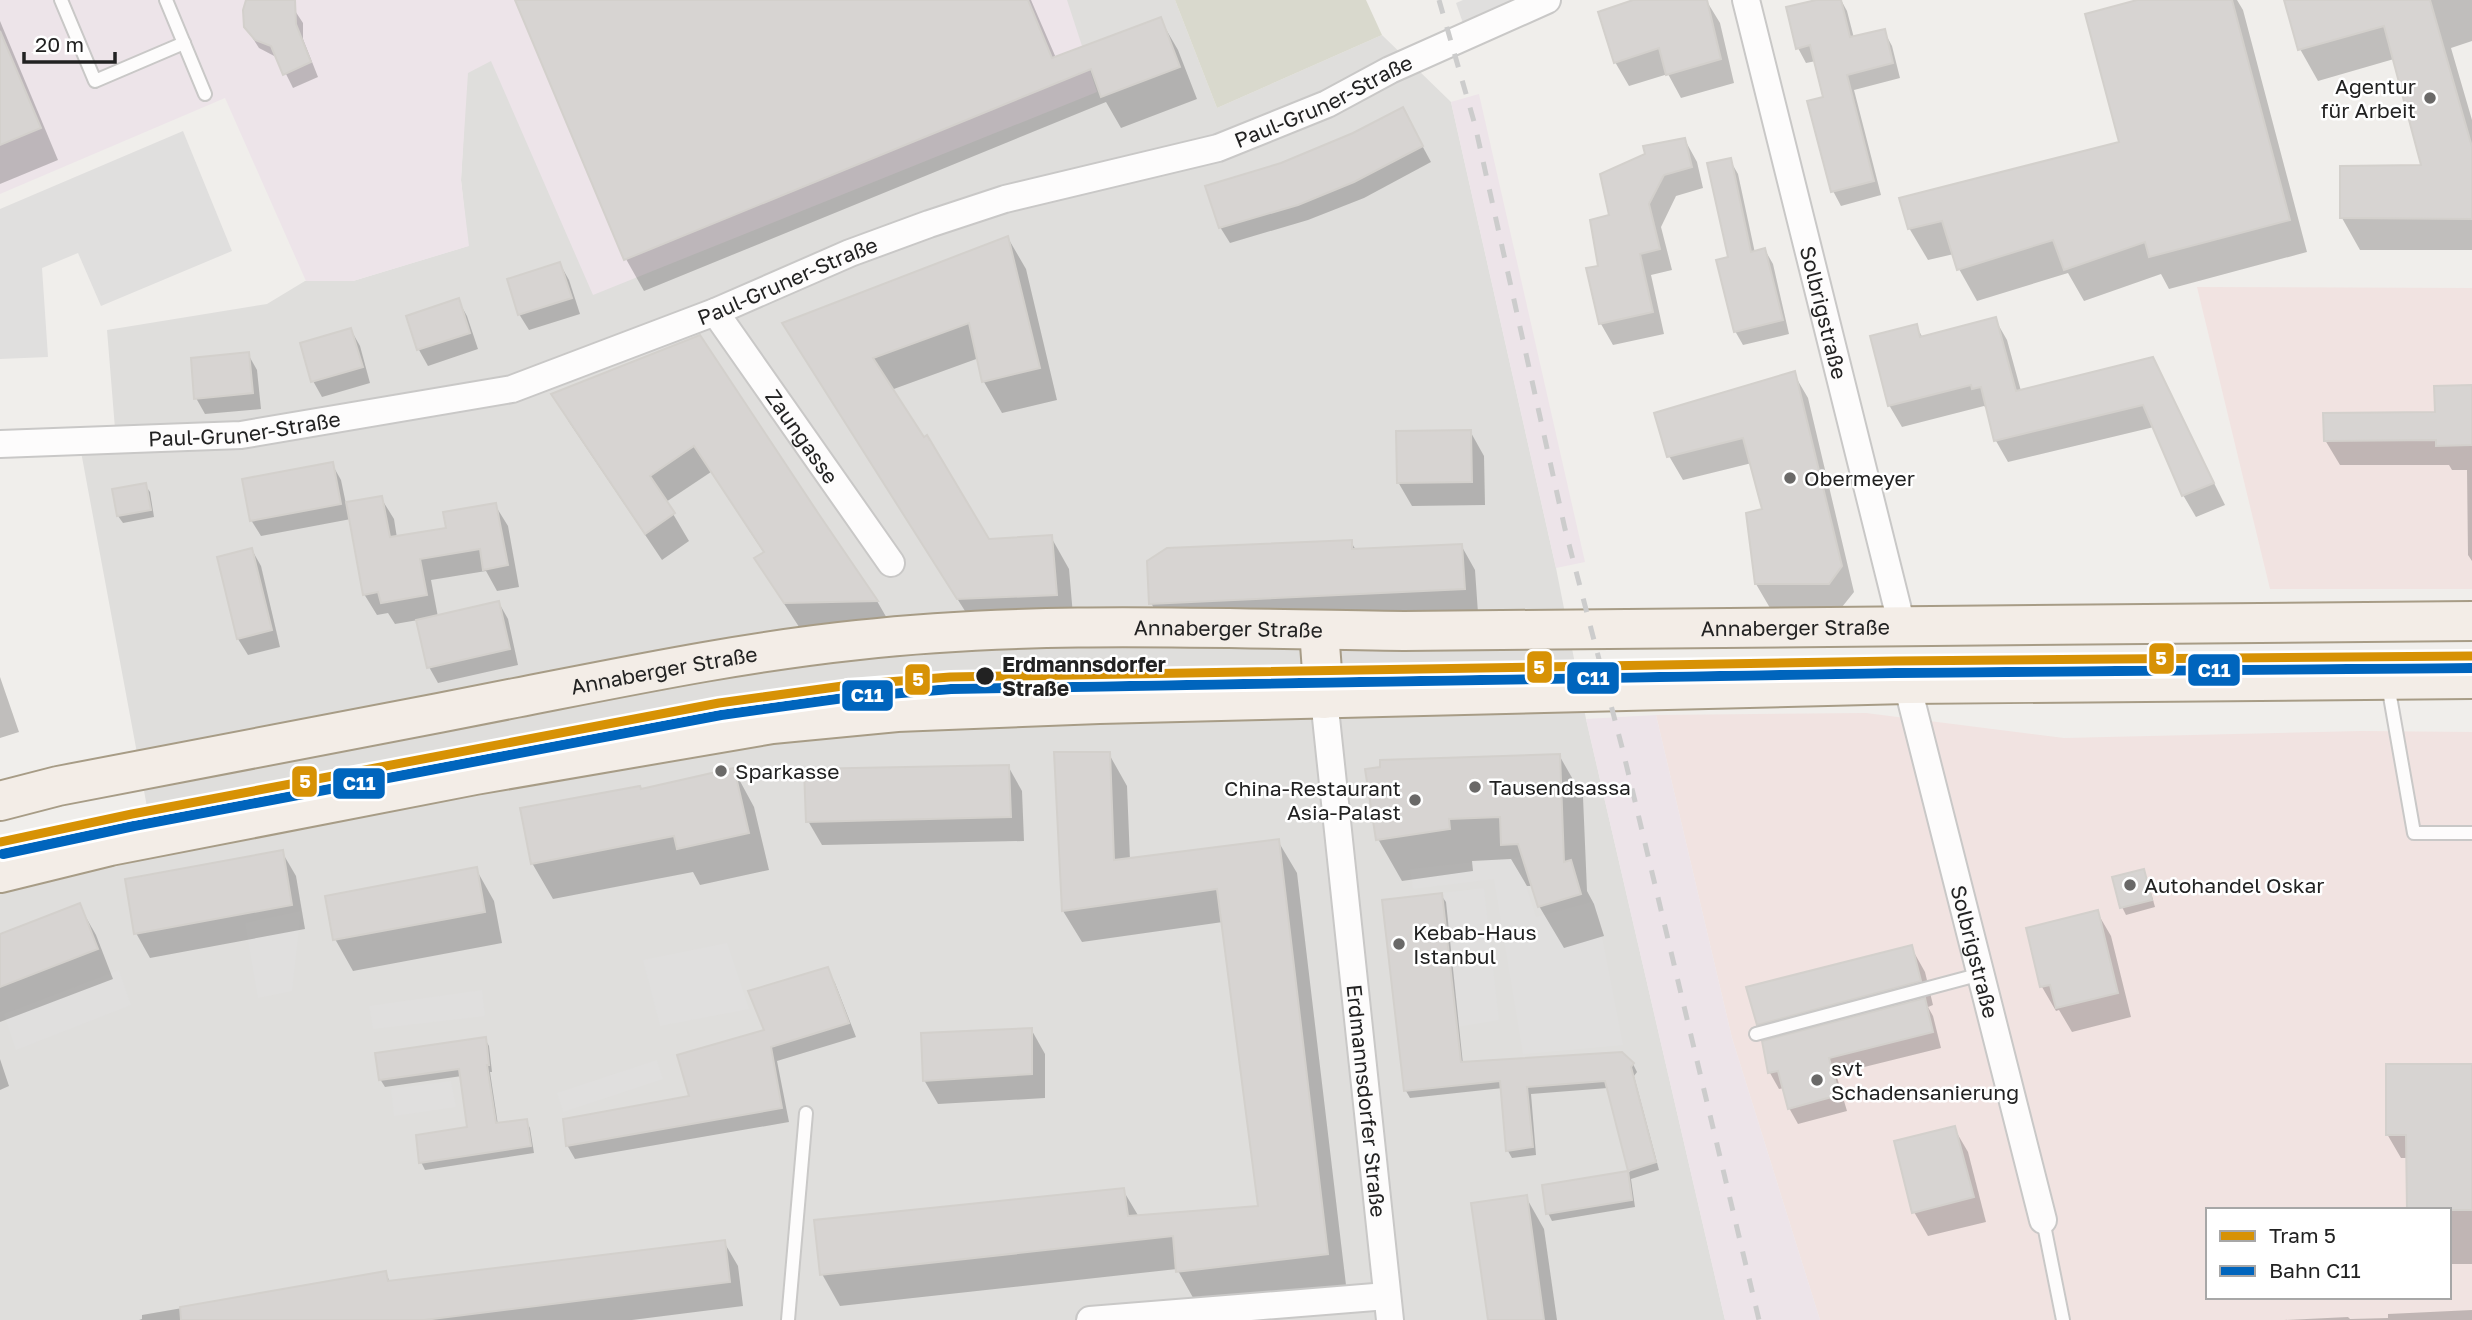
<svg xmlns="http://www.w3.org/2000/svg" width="2472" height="1320" viewBox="0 0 2472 1320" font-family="'Golos Text',sans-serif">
  <rect width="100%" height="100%" fill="#f0eeeb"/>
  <path fill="#dfdedc" d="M 1066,0 L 1175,0 L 1217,108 L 1382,35 L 1451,102 L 1556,568 L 1586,719 L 1725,1320 L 0,1320 L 0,889 L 155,850 L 79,441 L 116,441 L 107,330 L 267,304 L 305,281 L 353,281 L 468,246 L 461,180 L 467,72 L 491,60 Z"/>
  <g fill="#f1e3e1" fill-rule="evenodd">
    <path d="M 2197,287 L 2472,288 L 2472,589 L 2270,589 Z"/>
    <path d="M 1866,713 L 2064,738 L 2362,731 L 2472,732 L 2472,1320 L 1820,1320 L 1732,1038 L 1656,715 ZM 2208,1210 L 2449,1210 L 2449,1297 L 2208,1297 Z"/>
  </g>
  <g fill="#ede4e9">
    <path d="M 0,0 L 1067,0 L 1097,92 L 593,295 L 491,61 L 468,73 L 461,180 L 469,246 L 353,281 L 306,281 L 225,98 L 0,194 Z"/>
    <path d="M 1479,94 L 1585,562 L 1556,568 L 1451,102 Z"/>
    <path d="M 1656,715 L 1732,1038 L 1820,1320 L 1725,1320 L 1586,719 Z"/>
  </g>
  <path fill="#d9d9cd" d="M 1175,0 L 1366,0 L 1382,35 L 1217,108 Z"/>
  <g fill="#e0dfde">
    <path d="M 1463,0 L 1522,0 L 1464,26 L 1456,3 Z"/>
    <path d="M 183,131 L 232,251 L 101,306 L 78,253 L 42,268 L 48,357 L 0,359 L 0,209 Z"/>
    <path d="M 1520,857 L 1523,877 L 1536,917 L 1595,901 L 1623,1045 L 1523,1054 L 1494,879 L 1413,889 L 1410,869 Z"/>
    <path d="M 1484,888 L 1499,1020 L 1457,1027 L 1442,893 Z"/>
    <path d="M 301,911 L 292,991 L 258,998 L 245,923 Z"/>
    <path d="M 727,943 L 749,1009 L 660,1026 L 643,960 Z"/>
    <path d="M 119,970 L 131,1005 L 16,1050 L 4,1014 Z"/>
    <path d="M 482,990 L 485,1016 L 373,1029 L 369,1006 Z"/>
    <path d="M 657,1060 L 663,1079 L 563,1112 L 557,1093 Z"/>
    <path d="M 451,1081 L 456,1107 L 394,1116 L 391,1089 Z"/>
  </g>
  <g fill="#0003">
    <path d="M 250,0 L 288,0 L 303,23 L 303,39 L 318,77 L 293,88 L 278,58 L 259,48 L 250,34 Z"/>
    <path d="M 519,0 L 1031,0 L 1056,58 L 1160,19 L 1178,50 L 1197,99 L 1121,128 L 1106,102 L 644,291 L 626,259 Z"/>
    <path d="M 1639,0 L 1706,0 L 1720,23 L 1734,83 L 1681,98 L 1668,74 L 1629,86 L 1615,62 Z"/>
    <path d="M 1823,0 L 1841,0 L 1847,11 L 1854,38 L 1884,31 L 1892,46 L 1900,78 L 1854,90 L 1881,195 L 1841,206 L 1833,191 L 1825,98 L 1816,61 L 1806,63 L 1798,48 Z"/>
    <path d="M 2144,0 L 2237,0 L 2243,10 L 2307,252 L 2169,289 L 2161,274 L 2084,301 L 2068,273 L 1977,301 L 1959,269 L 1954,254 L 1928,260 L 1909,228 L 2121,143 Z"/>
    <path d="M 2295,0 L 2472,0 L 2472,41 L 2451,48 L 2472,120 L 2472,250 L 2360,250 L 2342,218 L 2423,167 L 2394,59 L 2318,81 L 2300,49 Z"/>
    <path d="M 0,21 L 58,160 L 0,184 Z"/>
    <path d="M 1411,125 L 1431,162 L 1364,198 L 1308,220 L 1230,243 L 1220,227 Z"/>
    <path d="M 1685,140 L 1697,162 L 1703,188 L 1676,196 L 1661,227 L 1672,270 L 1651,275 L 1664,334 L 1613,345 L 1601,324 L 1588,270 L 1600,268 L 1611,216 Z"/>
    <path d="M 1730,160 L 1738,174 L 1755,253 L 1765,250 L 1773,264 L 1789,334 L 1743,345 L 1735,331 L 1730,259 Z"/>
    <path d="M 1008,238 L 1026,269 L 1057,400 L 1002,413 L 984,382 L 979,358 L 891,390 L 988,541 L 1051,537 L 1069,569 L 1074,627 L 977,630 L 784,324 Z"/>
    <path d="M 560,264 L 569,280 L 580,314 L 529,330 L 519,314 Z"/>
    <path d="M 458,300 L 467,316 L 478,349 L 428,366 L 419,350 L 408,317 Z"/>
    <path d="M 1995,319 L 2007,340 L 2021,391 L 2152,359 L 2225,505 L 2196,517 L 2183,495 L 2154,427 L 2008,462 L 1996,441 L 1988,409 L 1984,406 L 1902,427 L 1889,405 L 1916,326 L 1923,338 Z"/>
    <path d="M 351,330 L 360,346 L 370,383 L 322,397 L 313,381 Z"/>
    <path d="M 699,337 L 877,601 L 892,627 L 801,630 L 772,585 L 764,553 L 711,472 L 666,502 L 689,541 L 662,560 L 569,422 L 554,395 Z"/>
    <path d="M 248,354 L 257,370 L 261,409 L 205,414 L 196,398 Z"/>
    <path d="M 1794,374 L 1808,398 L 1854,592 L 1842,607 L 1770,608 L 1756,584 L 1764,511 L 1752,463 L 1683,480 L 1669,456 Z"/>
    <path d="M 2472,387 L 2472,561 L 2468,555 L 2467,470 L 2452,470 L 2449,465 L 2340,465 L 2325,440 L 2437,413 Z"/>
    <path d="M 1470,431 L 1484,456 L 1485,505 L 1412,506 L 1398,482 Z"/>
    <path d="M 332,464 L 341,480 L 346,504 L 381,498 L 394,519 L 397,538 L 448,529 L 495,505 L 508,526 L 519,587 L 497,591 L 486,571 L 431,580 L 438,617 L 499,603 L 508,619 L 518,665 L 438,683 L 429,667 L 418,620 L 395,624 L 388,613 L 377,615 L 364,594 L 351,519 L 261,536 L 251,520 Z"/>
    <path d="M 145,485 L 150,492 L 154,517 L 123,523 L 118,516 Z"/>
    <path d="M 1351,542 L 1356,550 L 1461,545 L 1475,570 L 1478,613 L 1165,627 L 1151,603 Z"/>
    <path d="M 252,550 L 261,566 L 280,647 L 248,655 L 238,639 L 219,558 Z"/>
    <path d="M 0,677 L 19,732 L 0,738 Z"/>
    <path d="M 1109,754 L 1127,786 L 1130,860 L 1278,841 L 1297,873 L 1346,1285 L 1196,1303 L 1177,1269 L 840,1306 L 822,1274 L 1123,1190 L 1139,1217 L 1259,1207 L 1223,922 L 1082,942 L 1063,911 Z"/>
    <path d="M 1559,755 L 1583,797 L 1587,891 L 1594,904 L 1604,936 L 1564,948 L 1539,906 L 1533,886 L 1527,886 L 1511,859 L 1472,861 L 1473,871 L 1402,881 L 1378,839 Z"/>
    <path d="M 1008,766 L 1022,791 L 1024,841 L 822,845 L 808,821 Z"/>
    <path d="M 734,770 L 754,807 L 769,870 L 700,885 L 693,872 L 553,899 L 532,863 L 641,791 Z"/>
    <path d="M 282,852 L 296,876 L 305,929 L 150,958 L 136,933 Z"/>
    <path d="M 476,869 L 494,901 L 502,943 L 353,971 L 335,939 Z"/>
    <path d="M 2143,871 L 2147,878 L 2155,907 L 2126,915 L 2122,907 Z"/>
    <path d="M 1441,895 L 1446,902 L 1463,1064 L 1633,1064 L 1637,1072 L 1634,1076 L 1659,1170 L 1631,1179 L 1635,1207 L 1552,1221 L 1548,1213 L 1544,1187 L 1630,1172 L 1608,1088 L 1531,1094 L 1536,1155 L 1512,1158 L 1508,1151 L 1503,1088 L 1410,1098 L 1406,1091 Z"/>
    <path d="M 79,905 L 96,935 L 113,979 L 0,1022 L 0,936 Z"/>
    <path d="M 2097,912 L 2111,936 L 2131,1017 L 2072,1032 L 2059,1010 L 2056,1011 L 2042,987 L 2028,929 Z"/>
    <path d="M 1911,947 L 1925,972 L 1933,1005 L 1928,1007 L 1933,1016 L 1941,1048 L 1836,1074 L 1847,1111 L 1798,1124 L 1789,1108 L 1784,1088 L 1779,1089 L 1770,1073 L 1764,1043 L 1769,1041 L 1759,1024 Z"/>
    <path d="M 827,969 L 835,983 L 856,1037 L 777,1061 L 789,1122 L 575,1159 L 567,1145 L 691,1098 L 766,1031 Z"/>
    <path d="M 1031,1029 L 1045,1054 L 1045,1098 L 938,1104 L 924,1080 Z"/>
    <path d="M 485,1039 L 489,1046 L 492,1072 L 490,1072 L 498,1125 L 526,1121 L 530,1128 L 534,1153 L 425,1170 L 421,1162 L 469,1129 L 462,1076 L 385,1087 L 380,1079 Z"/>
    <path d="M 0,1059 L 9,1086 L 0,1090 Z"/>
    <path d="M 2472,1065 L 2472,1264 L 2449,1264 L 2449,1210 L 2408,1158 L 2401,1158 L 2387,1134 Z"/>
    <path d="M 1954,1128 L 1968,1152 L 1986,1222 L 1928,1236 L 1914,1212 Z"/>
    <path d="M 1526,1197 L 1544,1229 L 1557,1320 L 1489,1320 Z"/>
    <path d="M 724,1242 L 738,1266 L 743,1306 L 632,1320 L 139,1320 L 142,1319 L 142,1315 L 385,1273 L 391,1283 Z"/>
    <path d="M 2472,1310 L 2472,1320 L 2284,1320 L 2348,1317 L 2350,1319 L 2388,1318 L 2388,1314 Z"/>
  </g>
  <g fill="#d7d4d2" stroke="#d3d0cc" stroke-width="2">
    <path d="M 246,0 L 295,0 L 296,24 L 311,62 L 283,75 L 271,46 L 255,40 L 244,27 L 243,10 Z"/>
    <path d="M 515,0 L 1028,0 L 1052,58 L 1161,17 L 1180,67 L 1101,97 L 1091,69 L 624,260 Z"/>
    <path d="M 1633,0 L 1707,0 L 1721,59 L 1666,75 L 1659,48 L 1614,63 L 1598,12 Z"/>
    <path d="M 1816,0 L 1841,0 L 1850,37 L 1885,29 L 1893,63 L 1847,75 L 1874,181 L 1831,192 L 1807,101 L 1823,97 L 1810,45 L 1796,49 L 1786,7 Z"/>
    <path d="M 2137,0 L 2232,0 L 2290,220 L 2149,257 L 2145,242 L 2064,270 L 2053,240 L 1957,270 L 1942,221 L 1908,229 L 1899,198 L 2119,142 L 2085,14 Z"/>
    <path d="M 2284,0 L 2430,0 L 2472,147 L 2472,219 L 2340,218 L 2340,166 L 2421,165 L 2384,26 L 2298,50 Z"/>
    <path d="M 0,31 L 41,128 L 0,145 Z"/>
    <path d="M 1403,107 L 1423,146 L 1354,182 L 1298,205 L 1219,228 L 1205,186 L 1281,163 L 1353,133 Z"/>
    <path d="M 1685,138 L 1692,167 L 1664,175 L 1649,204 L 1660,249 L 1640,254 L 1653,312 L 1599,324 L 1586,268 L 1598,266 L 1590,220 L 1609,215 L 1600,174 L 1645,154 L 1643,146 Z"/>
    <path d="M 1731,158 L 1751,252 L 1765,248 L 1783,320 L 1734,332 L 1716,260 L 1728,257 L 1707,163 Z"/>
    <path d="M 1008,236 L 1040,368 L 982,382 L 969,323 L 873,358 L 924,437 L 927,435 L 989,539 L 1052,535 L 1057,595 L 957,599 L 782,323 Z"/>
    <path d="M 560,262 L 572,298 L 518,315 L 507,279 Z"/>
    <path d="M 459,298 L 470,333 L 417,350 L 406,316 Z"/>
    <path d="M 1996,317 L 2016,391 L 2153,357 L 2214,483 L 2182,496 L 2143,405 L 1994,441 L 1981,387 L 1972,389 L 1971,385 L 1888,406 L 1870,336 L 1917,324 L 1920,337 Z"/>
    <path d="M 351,328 L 363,367 L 311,382 L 300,343 Z"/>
    <path d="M 700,335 L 818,513 L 878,601 L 784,603 L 754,558 L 764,552 L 694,446 L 650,476 L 675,513 L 645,534 L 551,394 Z"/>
    <path d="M 249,352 L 253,393 L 194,399 L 191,358 Z"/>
    <path d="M 1795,371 L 1842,566 L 1829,584 L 1755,584 L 1746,513 L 1762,509 L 1743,438 L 1667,457 L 1654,413 Z"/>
    <path d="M 2472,385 L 2472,445 L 2436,446 L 2436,440 L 2324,441 L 2323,413 L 2435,412 L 2434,386 Z"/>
    <path d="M 1471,430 L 1472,482 L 1397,483 L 1396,431 Z"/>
    <path d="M 333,462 L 341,504 L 250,521 L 242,479 Z"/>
    <path d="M 146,483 L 151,510 L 117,516 L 112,489 Z"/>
    <path d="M 382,496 L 390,537 L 446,528 L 443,512 L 496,503 L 508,565 L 483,570 L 480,549 L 420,559 L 427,595 L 381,603 L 378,592 L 363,595 L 346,502 Z"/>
    <path d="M 1352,540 L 1352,549 L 1462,544 L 1465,589 L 1149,604 L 1147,561 L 1167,548 Z"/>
    <path d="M 252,548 L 272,630 L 237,639 L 217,557 Z"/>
    <path d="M 499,601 L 510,649 L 427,668 L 416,620 Z"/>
    <path d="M 1054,752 L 1110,752 L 1114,860 L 1279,839 L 1328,1254 L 1176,1272 L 1173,1236 L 820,1275 L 814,1220 L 1124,1188 L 1128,1216 L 1258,1206 L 1217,889 L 1062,911 Z"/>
    <path d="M 1560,754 L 1564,862 L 1571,860 L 1581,894 L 1538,907 L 1518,844 L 1501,845 L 1500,817 L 1449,819 L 1450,829 L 1376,840 L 1365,769 L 1380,767 L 1380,760 Z"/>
    <path d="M 1009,765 L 1011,817 L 806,822 L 804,769 Z"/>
    <path d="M 734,768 L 749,833 L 677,849 L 674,836 L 531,864 L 520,808 L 640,786 L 641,789 Z"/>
    <path d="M 283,850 L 292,905 L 134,934 L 125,879 Z"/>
    <path d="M 477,867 L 485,912 L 333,940 L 325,896 Z"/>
    <path d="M 2144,869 L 2152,900 L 2120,908 L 2112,877 Z"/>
    <path d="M 1442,893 L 1461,1062 L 1622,1052 L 1634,1063 L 1631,1067 L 1656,1162 L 1628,1171 L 1605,1081 L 1527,1087 L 1533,1147 L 1506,1151 L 1500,1081 L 1404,1091 L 1382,900 Z"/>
    <path d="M 80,903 L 98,949 L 0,987 L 0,934 Z"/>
    <path d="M 2098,910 L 2118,993 L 2056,1008 L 2050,985 L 2040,987 L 2026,928 Z"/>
    <path d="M 1912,945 L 1921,981 L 1757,1025 L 1746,987 Z"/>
    <path d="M 828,967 L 849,1023 L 771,1047 L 782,1108 L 566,1146 L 563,1119 L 689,1096 L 677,1055 L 764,1030 L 748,991 Z"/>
    <path d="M 1925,998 L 1933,1032 L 1829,1058 L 1839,1095 L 1788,1109 L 1778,1071 L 1768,1073 L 1762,1041 Z"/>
    <path d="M 1032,1028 L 1032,1074 L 923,1081 L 921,1033 Z"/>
    <path d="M 486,1037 L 489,1065 L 487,1065 L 496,1123 L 527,1119 L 531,1146 L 419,1163 L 416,1135 L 467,1127 L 459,1069 L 379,1080 L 375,1053 Z"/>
    <path d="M 2386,1064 L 2472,1064 L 2472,1210 L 2407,1210 L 2406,1135 L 2386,1135 Z"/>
    <path d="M 1955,1126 L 1974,1197 L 1912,1213 L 1894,1141 Z"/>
    <path d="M 1628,1171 L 1632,1200 L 1546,1214 L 1542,1185 Z"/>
    <path d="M 1527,1195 L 1544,1320 L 1488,1320 L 1471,1203 Z"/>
    <path d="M 725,1240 L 730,1282 L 424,1320 L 181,1320 L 180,1307 L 386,1271 L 388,1281 Z"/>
  </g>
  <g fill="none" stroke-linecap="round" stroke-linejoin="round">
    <defs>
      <g id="service">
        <path d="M 61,0 L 95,81 L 184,43"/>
        <path d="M 166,0 L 205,94"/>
        <path d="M 2388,685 L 2414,833 L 2472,833"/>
        <path d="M 1756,1034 L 1981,974"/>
        <path d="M 2043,1220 L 2063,1320"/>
        <path d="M 788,1320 L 806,1113"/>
      </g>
      <g id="minor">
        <path id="s1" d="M 1746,0 L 1902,626"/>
        <path id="s2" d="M 715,312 L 891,563"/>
        <path id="s3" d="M 0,444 L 241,435 L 512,389 L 715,312 L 850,253 L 929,224 L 1005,199 L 1218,148 L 1327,104 L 1390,70 L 1547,0"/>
        <path id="s4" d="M 1907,684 L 2043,1220"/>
        <path id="s5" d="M 1324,699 L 1390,1320"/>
        <path d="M 1090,1320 L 1387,1296"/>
      </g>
      <g id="primary">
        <path d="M 1319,630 L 1324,699"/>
        <path id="s6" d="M 0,801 L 58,786 C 211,757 363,728 515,698 C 628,676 743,652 858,640 C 1040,620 1222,629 1404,631 L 2472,621"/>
        <path d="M 0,873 L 110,846 L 475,775 L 772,724 L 897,712 L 1099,704 L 1907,684 L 2472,679"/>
      </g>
    </defs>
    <use href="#service" stroke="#c9c8c7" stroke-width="16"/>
    <use href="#minor" stroke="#c9c8c7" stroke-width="30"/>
    <use href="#primary" stroke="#a79c86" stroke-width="42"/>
    <use href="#service" stroke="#fdfcfc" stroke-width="12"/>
    <use href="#minor" stroke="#fdfcfc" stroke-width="26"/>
    <use href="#primary" stroke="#f3ede7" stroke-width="38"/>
    <path stroke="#ccc" stroke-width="5" stroke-dasharray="14 14" stroke-linecap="butt" d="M 1439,0 L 1475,125 L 1565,529 L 1623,751 L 1759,1320"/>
    <defs>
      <path id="rail-1" d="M 3,854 L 134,826 L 721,715 L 851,697 L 951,689 L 1895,673 L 2472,668"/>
    </defs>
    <use href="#rail-1" stroke="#fff" stroke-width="16"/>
    <use href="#rail-1" stroke="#0065bd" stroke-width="10"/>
    <defs>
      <path id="tram-1" d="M 0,842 L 132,814 L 719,703 L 850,685 L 950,677 L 1895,661 L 2472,656"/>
    </defs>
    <use href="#tram-1" stroke="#fff" stroke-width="14"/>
    <use href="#tram-1" stroke="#d79205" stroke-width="9"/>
  </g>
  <g fill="#6a6968" stroke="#fff" stroke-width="2.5">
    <circle cx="2430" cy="98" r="7"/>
    <circle cx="1790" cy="478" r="7"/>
    <circle cx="721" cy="771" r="7"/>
    <circle cx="1475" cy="787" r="7"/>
    <circle cx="1415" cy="800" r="7"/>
    <circle cx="2130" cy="885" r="7"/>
    <circle cx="1399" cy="944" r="7"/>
    <circle cx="1817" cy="1080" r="7"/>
  </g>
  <circle fill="#222" stroke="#fff" stroke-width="2.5" cx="985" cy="676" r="10"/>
  <g text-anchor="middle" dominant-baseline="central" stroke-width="5" stroke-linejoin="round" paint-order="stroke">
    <g font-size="21" fill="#222" stroke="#fff" text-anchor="start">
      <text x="2416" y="86" text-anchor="end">Agentur<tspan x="2416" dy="24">für Arbeit</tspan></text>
      <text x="1804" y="478">Obermeyer</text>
      <text x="735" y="771">Sparkasse</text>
      <text x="1489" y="787">Tausendsassa</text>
      <text x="1401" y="788" text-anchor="end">China-Restaurant<tspan x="1401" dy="24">Asia-Palast</tspan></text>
      <text x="2144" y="885">Autohandel Oskar</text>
      <text x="1413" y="932">Kebab-Haus<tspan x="1413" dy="24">Istanbul</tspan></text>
      <text x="1831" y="1068">svt<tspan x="1831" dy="24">Schadensanierung</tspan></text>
    </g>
    <g font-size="21" fill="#222" stroke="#fff">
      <text stroke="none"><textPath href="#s3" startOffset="1379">Paul-Gruner-Straße</textPath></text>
      <text stroke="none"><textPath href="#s3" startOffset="812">Paul-Gruner-Straße</textPath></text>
      <text stroke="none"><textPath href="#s1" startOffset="322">Solbrigstraße</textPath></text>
      <text stroke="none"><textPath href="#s3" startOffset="245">Paul-Gruner-Straße</textPath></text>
      <text stroke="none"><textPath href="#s2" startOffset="152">Zaungasse</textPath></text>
      <text stroke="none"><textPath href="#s6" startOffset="1811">Annaberger Straße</textPath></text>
      <text stroke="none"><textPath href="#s6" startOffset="1244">Annaberger Straße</textPath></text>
      <text stroke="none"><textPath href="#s6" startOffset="677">Annaberger Straße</textPath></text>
      <text stroke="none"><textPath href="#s4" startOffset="276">Solbrigstraße</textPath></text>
      <text stroke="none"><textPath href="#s5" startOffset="404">Erdmannsdorfer Straße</textPath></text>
    </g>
    <g font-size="21" font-weight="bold" fill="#222" stroke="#fff" text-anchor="start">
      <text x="1002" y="664">Erdmannsdorfer<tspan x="1002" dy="24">Straße</tspan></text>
    </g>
  </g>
  <g stroke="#fff" stroke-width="2.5">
    <rect x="2148" y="642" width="27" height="33" rx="7" fill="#d79205"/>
    <rect x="1526" y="650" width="27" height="34" rx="7" fill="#d79205"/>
    <rect x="2187" y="653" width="54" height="34" rx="7" fill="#0065bd"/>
    <rect x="1566" y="661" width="54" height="34" rx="7" fill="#0065bd"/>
    <rect x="904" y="663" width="27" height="33" rx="7" fill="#d79205"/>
    <rect x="841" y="679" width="53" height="33" rx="7" fill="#0065bd"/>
    <rect x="291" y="765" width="27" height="33" rx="7" fill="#d79205"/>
    <rect x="332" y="767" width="54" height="33" rx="7" fill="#0065bd"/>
  </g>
  <g font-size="19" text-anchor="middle" font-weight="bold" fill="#fff">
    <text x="2161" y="665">5</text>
    <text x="1539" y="674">5</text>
    <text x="2214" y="677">C11</text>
    <text x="1593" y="685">C11</text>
    <text x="918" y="686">5</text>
    <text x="867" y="702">C11</text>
    <text x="305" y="788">5</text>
    <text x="359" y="790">C11</text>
  </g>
  <rect x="2206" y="1208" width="245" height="91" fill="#ffffff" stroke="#a7a7a7" stroke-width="2"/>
  <rect x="2220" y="1231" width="35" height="10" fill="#d79205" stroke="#a7a7a7" stroke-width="2"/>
  <text x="2269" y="1243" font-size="21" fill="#222222">Tram 5</text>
  <rect x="2220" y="1266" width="35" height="10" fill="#0065bd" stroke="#a7a7a7" stroke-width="2"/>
  <text x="2269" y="1278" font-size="21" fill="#222222">Bahn C11</text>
  <path d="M24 52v10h91v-10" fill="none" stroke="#222222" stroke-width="3.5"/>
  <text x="35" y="52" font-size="21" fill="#222222" stroke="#ffffff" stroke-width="5" paint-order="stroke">20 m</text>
</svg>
